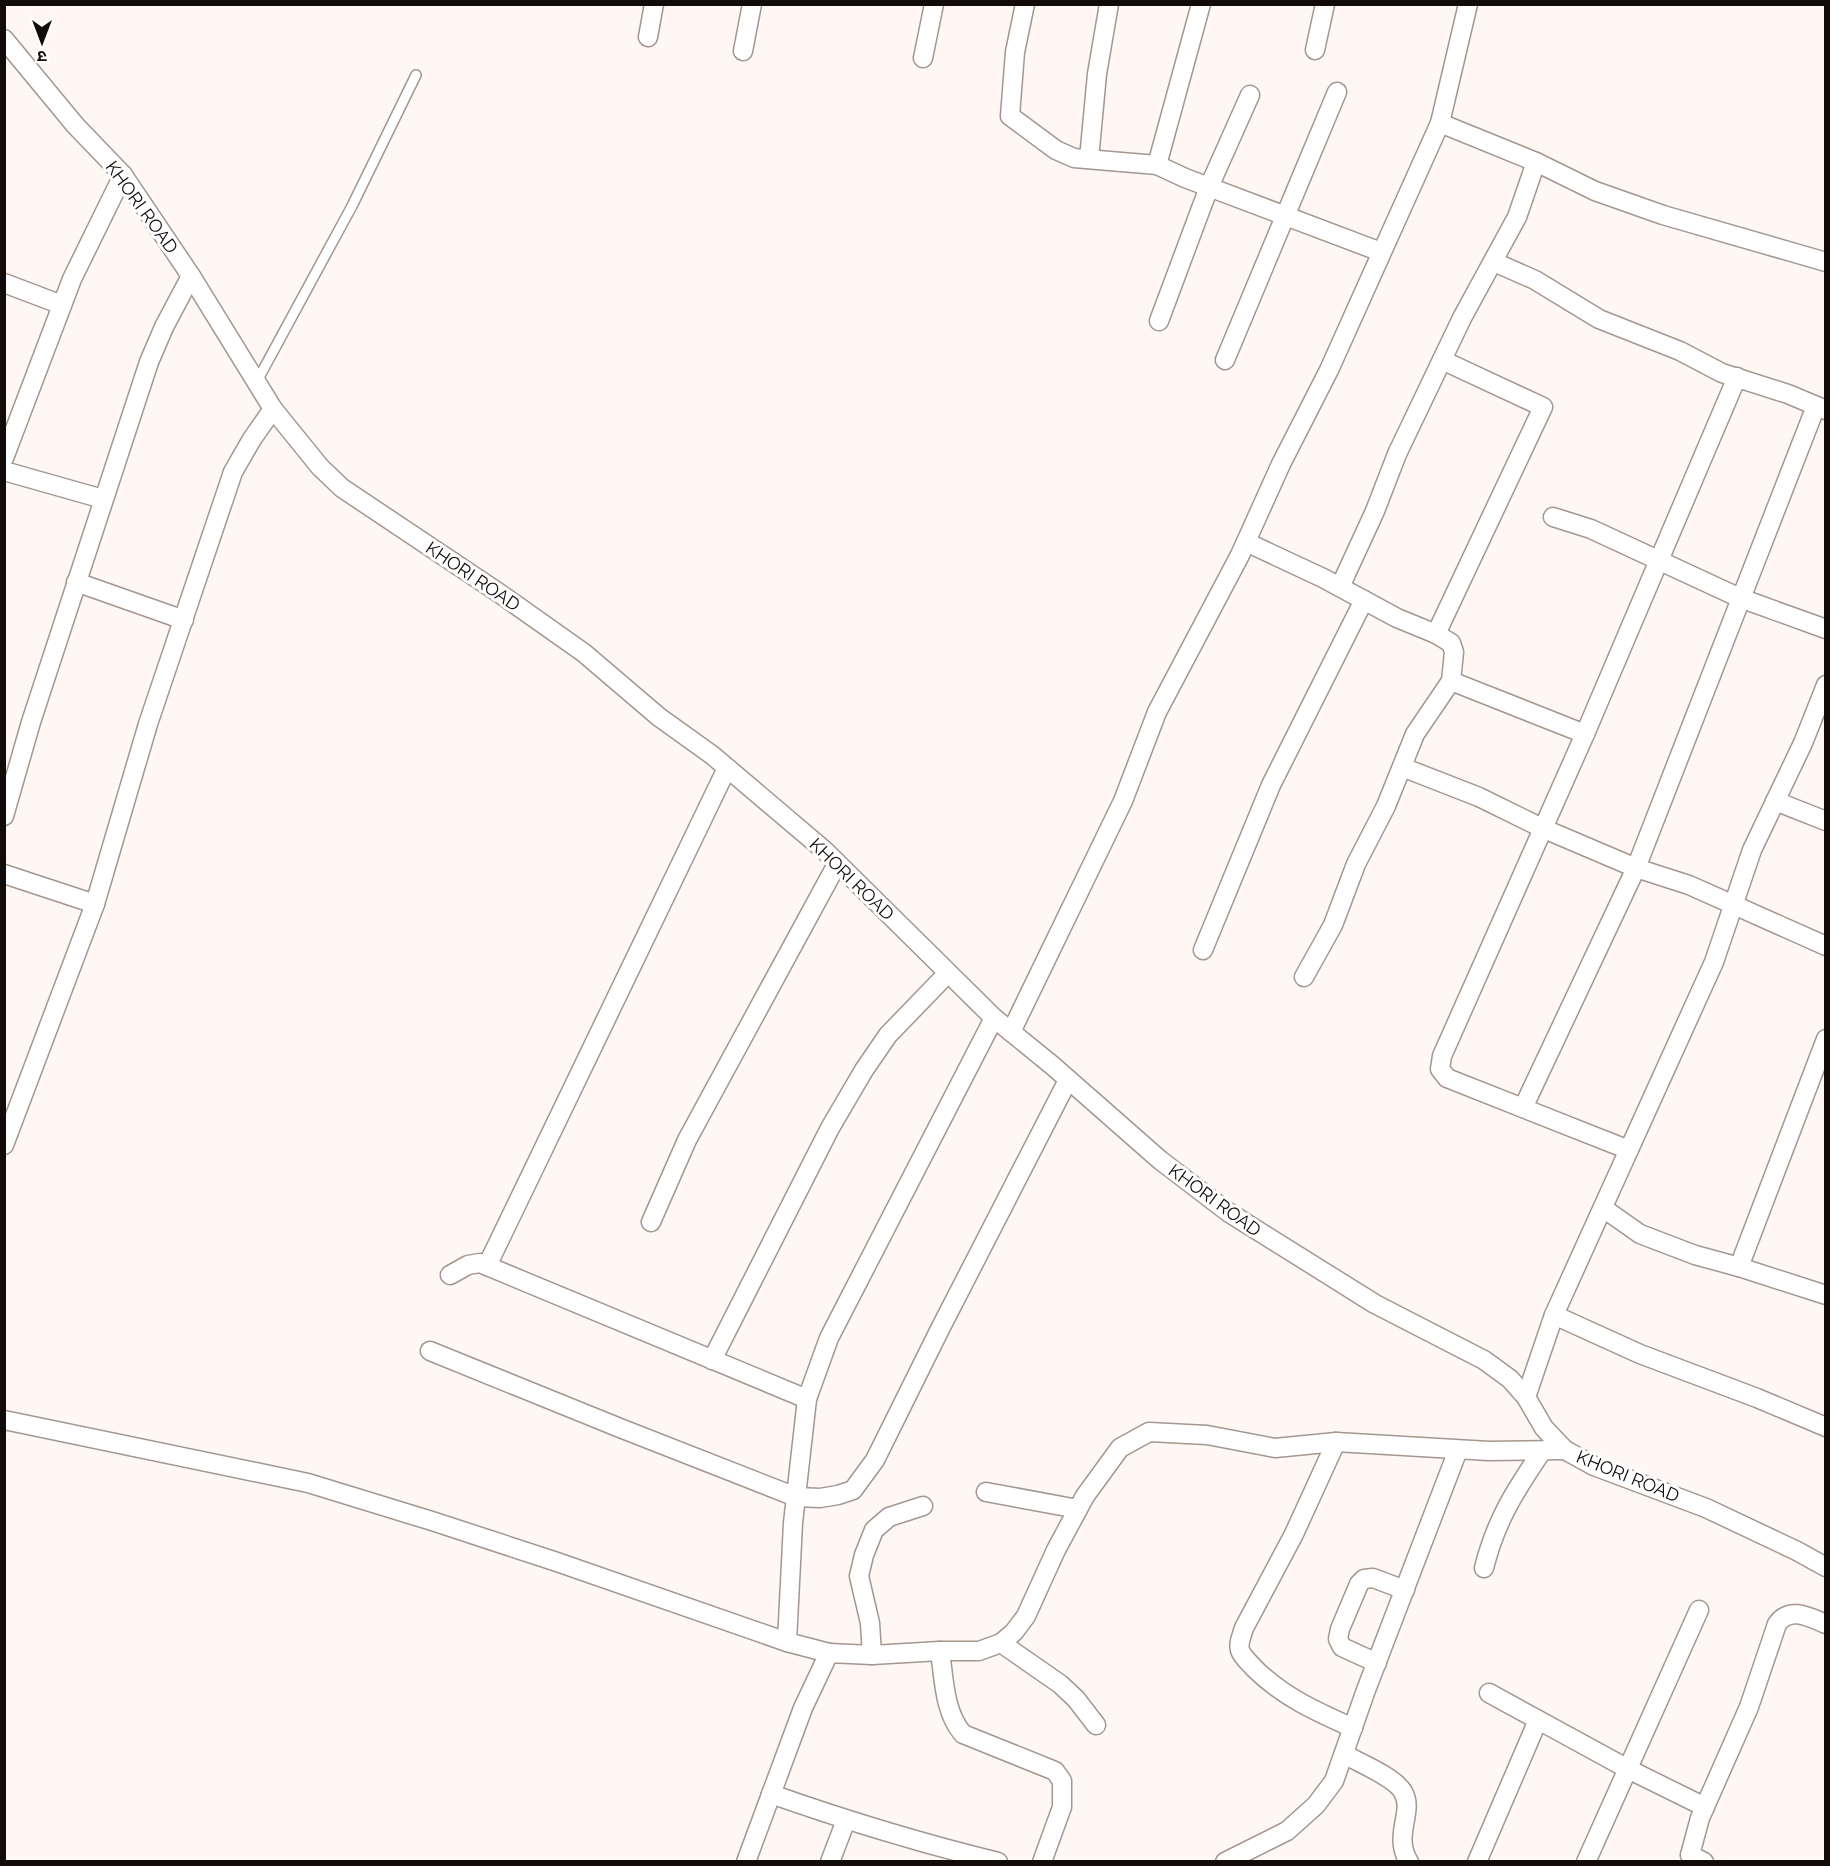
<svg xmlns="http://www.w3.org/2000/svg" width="1830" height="1866" viewBox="0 0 1830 1866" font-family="Raleway,'Noto Sans Devanagari',sans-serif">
  <rect width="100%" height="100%" fill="#fef7f4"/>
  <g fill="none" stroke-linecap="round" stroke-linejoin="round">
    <defs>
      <path id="lane" d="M 256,383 L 352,206 L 416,75"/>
      <g id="street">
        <path d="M 1025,4 L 1015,52 L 1010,116 L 1056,150 L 1074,158 L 1157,165 L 1185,178 L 1381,252"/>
        <path d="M 648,37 L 654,4"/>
        <path d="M 4,39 L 75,125 L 123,175 L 191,276 L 273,409 L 320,467 L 342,488 L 499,593 L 584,653 L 659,717 L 712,755 L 824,850 L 994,1018 L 1053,1066 L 1160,1160 L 1228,1212 L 1375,1304 L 1484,1360 L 1510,1379 L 1526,1397 L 1544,1428 L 1565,1450 L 1594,1466 L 1706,1508 L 1797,1551 L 1826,1567"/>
        <path d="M 1315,50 L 1325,4"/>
        <path d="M 743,51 L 752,4"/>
        <path d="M 923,58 L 934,4"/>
        <path d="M 1440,123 L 1468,4"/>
        <path d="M 1089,159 L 1097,74 L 1109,4"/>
        <path d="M 1157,165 L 1201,4"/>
        <path d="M 1494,262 L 1535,280 L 1599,319 L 1680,351 L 1722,373 L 1788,394 L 1826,410"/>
        <path d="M 4,283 L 62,305"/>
        <path d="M 1159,321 L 1209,187 L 1250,95"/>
        <path d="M 1225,360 L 1337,92"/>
        <path d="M 4,458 L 72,279 L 123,175"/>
        <path d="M 4,471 L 103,499"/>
        <path d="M 1553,517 L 1591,529 L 1740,598 L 1826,629"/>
        <path d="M 1246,542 L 1323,578 L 1397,618 L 1436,634 L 1451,643 L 1454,652 L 1451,681 L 1415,734 L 1386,806 L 1356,864 L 1333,925 L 1304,977"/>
        <path d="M 76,582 L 184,620"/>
        <path d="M 1340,587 L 1375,511 L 1397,454 L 1462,318 L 1517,217 L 1536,162"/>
        <path d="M 1436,634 L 1543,407 L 1442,360"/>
        <path d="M 1451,681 L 1585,734"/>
        <path d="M 1402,767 L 1479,797 L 1542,828 L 1636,868 L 1689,885 L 1826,946"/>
        <path d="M 1775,801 L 1826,821"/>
        <path d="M 4,816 L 31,722 L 149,362 L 164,327 L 191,276"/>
        <path d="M 4,874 L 95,904"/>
        <path d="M 1203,950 L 1271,785 L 1364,600"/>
        <path d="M 1011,1032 L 1123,801 L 1157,712 L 1240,555 L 1281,464 L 1329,370 L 1440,123 L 1536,162 L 1595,191 L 1663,215 L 1826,262"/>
        <path d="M 1523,1108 L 1636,868 L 1816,406"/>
        <path d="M 4,1145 L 95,904 L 148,724 L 233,472 L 252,439 L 273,409"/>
        <path d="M 1629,1150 L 1447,1078 L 1440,1069 L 1442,1056 L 1585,734 L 1737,377"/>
        <path d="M 1603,1208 L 1640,1234 L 1695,1255 L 1739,1267 L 1826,1039"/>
        <path d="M 651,1222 L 687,1140 L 837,864"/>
        <path d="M 487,1266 L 727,768"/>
        <path d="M 1739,1267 L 1826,1295"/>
        <path d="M 450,1275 L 468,1265 L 480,1263 L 807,1399"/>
        <path d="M 1554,1315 L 1640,1354 L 1757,1398 L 1826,1427"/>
        <path d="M 430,1351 L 620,1428 L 796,1497 L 820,1498 L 838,1495 L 853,1490 L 875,1460 L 940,1329 L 1068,1080"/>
        <path d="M 712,1360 L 830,1128 L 864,1070 L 888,1035 L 948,973"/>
        <path d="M 1526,1397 L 1554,1315 L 1714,962 L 1752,850 L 1803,743 L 1826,685"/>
        <path d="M 4,1420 L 308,1483 L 432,1521 L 557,1562 L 787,1642 L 829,1653"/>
        <path d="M 1336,1442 L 1294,1534 L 1244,1628 C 1242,1635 1238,1643 1240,1650 C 1242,1657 1250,1663 1254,1668 C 1283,1697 1317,1712 1353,1728"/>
        <path d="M 986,1492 L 1078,1509"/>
        <path d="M 1484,1568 C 1496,1520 1515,1491 1542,1451"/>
        <path d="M 787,1642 L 793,1523 L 807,1399 L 829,1338 L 994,1018"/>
        <path d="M 1001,1643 L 1060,1684 L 1076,1699 L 1096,1725"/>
        <path d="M 940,1651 C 944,1679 944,1712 963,1734 L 1055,1771 L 1062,1781 L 1062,1807 L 1042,1862"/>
        <path d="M 872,1655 L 870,1623 L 859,1576 L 864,1555 L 874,1530 L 889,1517 L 923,1506"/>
        <path d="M 1377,1663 L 1342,1647 L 1338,1639 L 1340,1629 L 1359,1584 L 1364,1579 L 1373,1578 L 1405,1590"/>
        <path d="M 1489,1693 L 1628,1769 L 1705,1807"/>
        <path d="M 1344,1754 C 1359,1763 1395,1777 1403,1792 C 1415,1812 1392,1835 1409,1862"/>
        <path d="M 771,1794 C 845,1820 920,1843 998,1862"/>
        <path d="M 746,1862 L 803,1708 L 829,1653 L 872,1655 L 940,1651 L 979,1651 L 1001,1643 L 1014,1632 L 1026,1616 L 1056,1550 L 1085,1496 L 1120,1448 L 1149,1432 L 1207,1435 L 1275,1448 L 1336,1442 L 1489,1451 L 1565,1450"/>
        <path d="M 830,1862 L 846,1820"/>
        <path d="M 1225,1862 L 1287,1831 L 1316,1805 L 1334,1781 L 1366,1690 L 1458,1450"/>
        <path d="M 1477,1862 L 1538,1720"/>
        <path d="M 1586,1862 L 1699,1610"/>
        <path d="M 1704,1862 L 1690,1855 L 1700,1818 L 1749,1707 L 1777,1624 C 1790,1606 1809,1617 1826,1624"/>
      </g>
    </defs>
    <use href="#lane" stroke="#a5968e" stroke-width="12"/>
    <use href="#street" stroke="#a5968e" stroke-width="21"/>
    <use href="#lane" stroke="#fff" stroke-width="9"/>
    <use href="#street" stroke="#fff" stroke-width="18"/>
  </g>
  <g text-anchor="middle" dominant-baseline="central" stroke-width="6" stroke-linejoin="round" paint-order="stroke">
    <g font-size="18" fill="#110c0a" stroke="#fff">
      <text transform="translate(142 207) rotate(54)">KHORI ROAD</text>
      <text transform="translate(473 576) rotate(34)">KHORI ROAD</text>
      <text transform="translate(852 879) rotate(44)">KHORI ROAD</text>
      <text transform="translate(1215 1200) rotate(36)">KHORI ROAD</text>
      <text transform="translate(1628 1476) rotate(22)">KHORI ROAD</text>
    </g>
  </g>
  <rect width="1830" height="1866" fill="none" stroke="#110c0a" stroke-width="12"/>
  <g transform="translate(42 42) rotate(180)" stroke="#ffffff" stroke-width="4.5" paint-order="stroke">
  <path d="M0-4.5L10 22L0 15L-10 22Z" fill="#110c0a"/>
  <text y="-9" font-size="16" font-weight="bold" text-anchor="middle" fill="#110c0a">उ</text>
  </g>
</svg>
